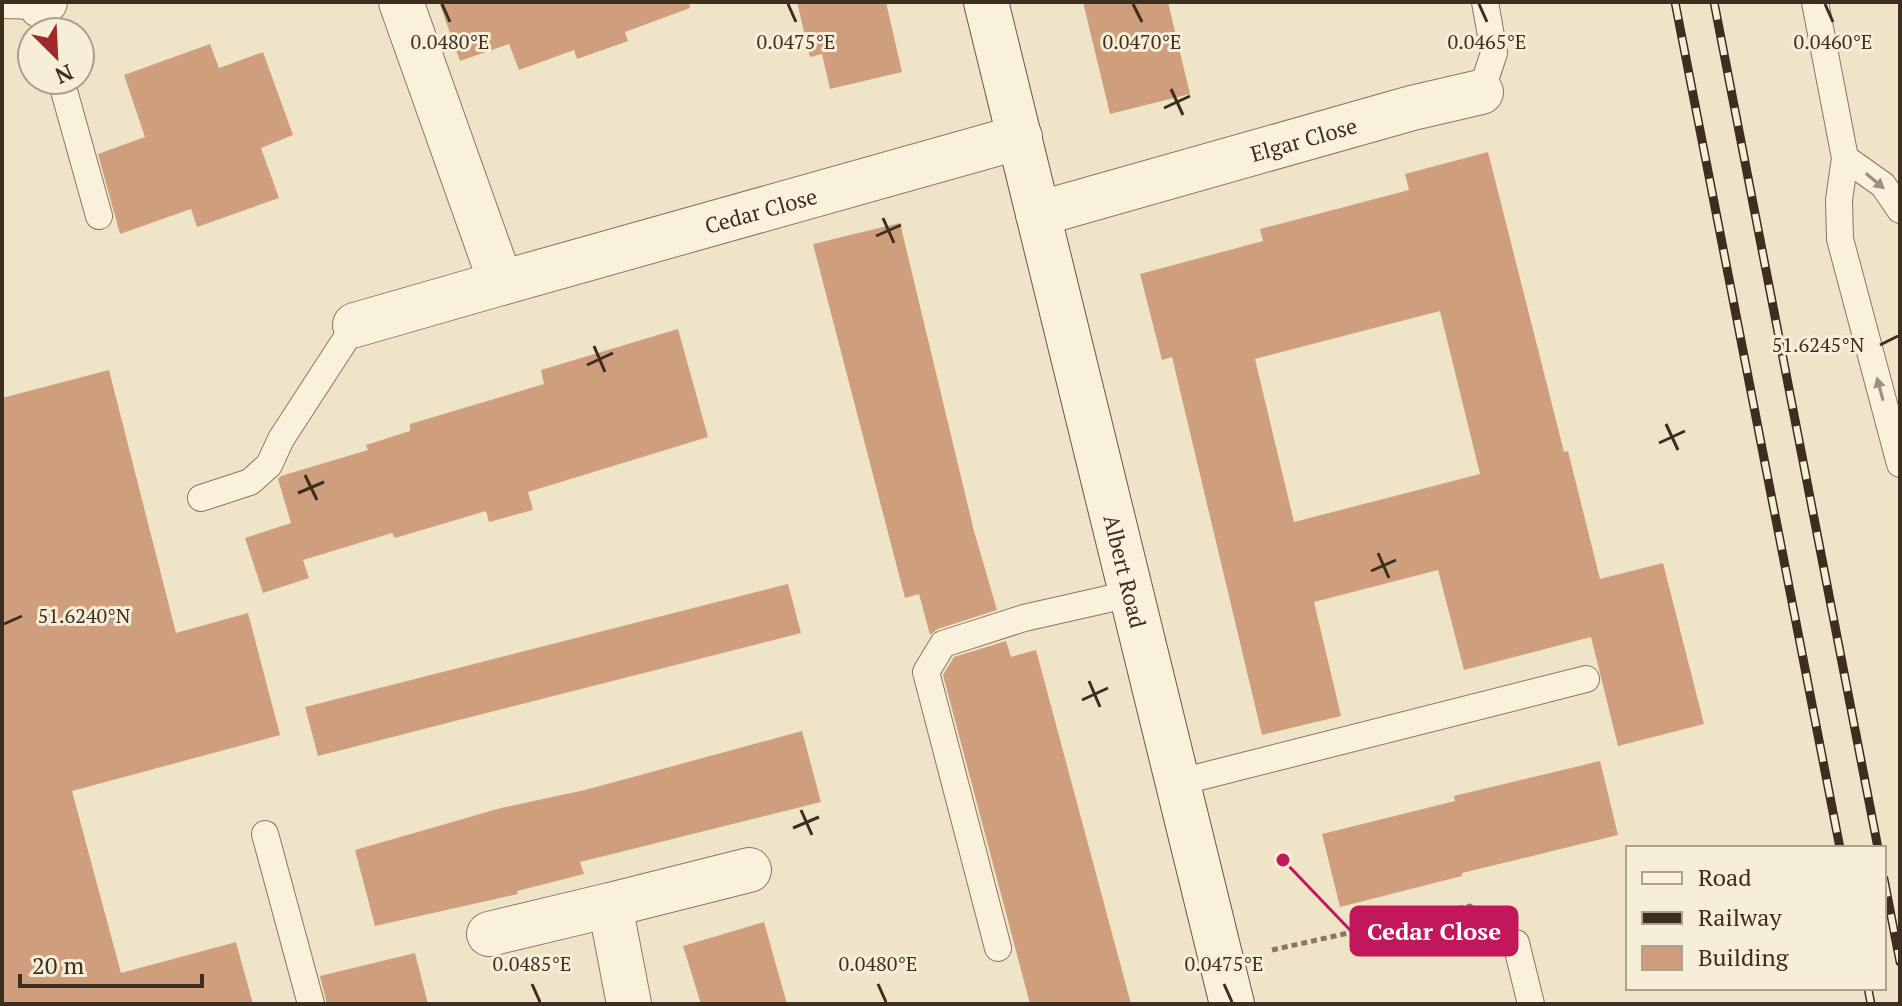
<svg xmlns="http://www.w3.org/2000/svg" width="1902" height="1006" viewBox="0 0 1902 1006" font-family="'PT Serif',serif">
  <rect width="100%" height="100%" fill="#f0e4c8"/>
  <g fill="#cf9f7d" fill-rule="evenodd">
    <path d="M 439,2 L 689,2 L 690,8 L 625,32 L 628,41 L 577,59 L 574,50 L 519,70 L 509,44 L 460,61 Z"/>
    <path d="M 797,2 L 886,2 L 902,72 L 830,89 L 822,54 L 810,57 Z"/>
    <path d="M 1083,2 L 1168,2 L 1190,94 L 1110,114 Z"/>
    <path d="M 210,44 L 219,68 L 263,52 L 293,135 L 261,148 L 279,198 L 197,227 L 191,209 L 120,234 L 98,154 L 145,137 L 124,75 Z"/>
    <path d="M 1488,152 L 1564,452 L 1568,451 L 1600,579 L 1663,563 L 1704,724 L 1618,746 L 1591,637 L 1464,670 L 1438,570 L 1314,602 L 1341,716 L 1262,735 L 1172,357 L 1162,360 L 1140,274 L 1263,241 L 1260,229 L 1409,190 L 1405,174 ZM 1440,311 L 1480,474 L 1294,522 L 1255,359 Z"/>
    <path d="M 900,223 L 974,531 L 997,610 L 938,629 L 930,635 L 919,594 L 905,598 L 813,244 Z"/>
    <path d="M 678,329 L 708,437 L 528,492 L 533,510 L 489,522 L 486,511 L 395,538 L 392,533 L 303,560 L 309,578 L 263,593 L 245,538 L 291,523 L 278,479 L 281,476 L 368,450 L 366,445 L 410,431 L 410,424 L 544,384 L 541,370 Z"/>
    <path d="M 109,370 L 176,633 L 248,613 L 280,735 L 72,791 L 121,973 L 236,942 L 253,1004 L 2,1004 L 2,398 Z"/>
    <path d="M 788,584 L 801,633 L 318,756 L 305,707 Z"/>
    <path d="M 1006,641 L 1011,657 L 1036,650 L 1131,1004 L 1030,1004 L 943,675 L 954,657 Z"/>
    <path d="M 802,731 L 821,802 L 580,862 L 584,874 L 517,891 L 518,894 L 375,926 L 355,850 L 501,808 L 585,790 Z"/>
    <path d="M 1600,761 L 1618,835 L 1462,873 L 1462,876 L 1340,907 L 1322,834 L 1455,801 L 1454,796 Z"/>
    <path d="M 764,922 L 787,1004 L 701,1004 L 683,946 Z"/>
    <path d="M 415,953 L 428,1004 L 327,1004 L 320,976 Z"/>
  </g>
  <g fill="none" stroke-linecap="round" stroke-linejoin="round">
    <defs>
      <g id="lane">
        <path d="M 1815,2 L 1845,158 L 1839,200 L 1840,239 L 1900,464"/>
        <path d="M 2,5 L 41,6 L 48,32"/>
        <path d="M 61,80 L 99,216"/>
        <path d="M 1481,92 L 1494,53 L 1485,2"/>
        <path d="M 1845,158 L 1883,185 L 1900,210"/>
        <path d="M 201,498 L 250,482 L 269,465 L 281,439 L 355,325"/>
        <path d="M 1176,783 L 1586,679"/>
        <path d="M 265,834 L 311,1004"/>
        <path d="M 1516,943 L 1531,1004"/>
        <path d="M 998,948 L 926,672 L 943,644 L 1024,618 L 1130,594"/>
      </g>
      <g id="street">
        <path id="s1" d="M 401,2 L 501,283 L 1020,137"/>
        <path d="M 41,6 L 45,2"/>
        <path id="s2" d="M 1038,214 L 1412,108 L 1481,92"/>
        <path d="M 355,325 L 501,283"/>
        <path d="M 610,905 L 749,870"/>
        <path d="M 489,934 L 610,905 L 629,1004"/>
      </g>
      <g id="secondary">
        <path id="s3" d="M 986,2 L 1232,1004"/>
      </g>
    </defs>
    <use href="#lane" stroke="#8d765c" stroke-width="28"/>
    <use href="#street" stroke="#8d765c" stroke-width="46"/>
    <use href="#secondary" stroke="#6f573f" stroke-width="46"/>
    <path stroke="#8d765c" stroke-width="5" stroke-dasharray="6 4" stroke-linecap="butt" d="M 1272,950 L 1470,906 L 1482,915"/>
    <use href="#lane" stroke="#faf1dc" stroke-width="26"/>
    <use href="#street" stroke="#faf1dc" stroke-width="44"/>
    <use href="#secondary" stroke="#faf1dc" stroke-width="44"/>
    <defs>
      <g id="rail">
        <path d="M 1675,2 L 1840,848"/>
        <path d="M 1714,2 L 1878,848"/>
        <path d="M 1884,879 L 1900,962"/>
        <path d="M 1868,988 L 1871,1004"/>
      </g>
    </defs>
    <use href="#rail" stroke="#3d2e20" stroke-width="9"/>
    <use href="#rail" stroke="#f7eed8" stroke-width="6" stroke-dasharray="18" stroke-linecap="butt"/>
  </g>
  <defs><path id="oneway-solid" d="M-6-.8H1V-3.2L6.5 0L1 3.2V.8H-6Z" transform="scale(2)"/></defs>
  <g fill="#9c907e">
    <use href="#oneway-solid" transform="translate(1875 181) rotate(40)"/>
    <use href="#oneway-solid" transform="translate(1880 389) rotate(-105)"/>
  </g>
  <path fill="none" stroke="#3d2e20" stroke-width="3" d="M 442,4 L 450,22M 788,4 L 796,22M 1133,4 L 1142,22M 1479,4 L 1487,22M 1825,4 L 1833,22M 1171,89 L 1183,115M 1164,108 L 1190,96M 883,218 L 894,243M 876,236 L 901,225M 1880,345 L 1898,336M 594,346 L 605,372M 587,365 L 613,353M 1666,424 L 1678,450M 1659,443 L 1685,431M 305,475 L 317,500M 298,493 L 324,482M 1378,553 L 1389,578M 1371,571 L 1396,560M 4,624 L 22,616M 1089,681 L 1100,707M 1082,700 L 1108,688M 801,810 L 812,835M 793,828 L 819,817M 532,984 L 540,1002M 878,984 L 886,1002M 1224,984 L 1232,1002"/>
  <g text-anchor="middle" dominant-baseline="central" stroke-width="6" stroke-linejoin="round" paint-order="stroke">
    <g font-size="22" fill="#3d2e20" stroke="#f7eed8">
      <text stroke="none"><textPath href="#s2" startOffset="276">Elgar Close</textPath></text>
      <text stroke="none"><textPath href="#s1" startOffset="568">Cedar Close</textPath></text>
      <text stroke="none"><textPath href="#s3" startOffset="586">Albert Road</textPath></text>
    </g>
  </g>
  <g font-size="20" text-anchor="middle" fill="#3d2e20" stroke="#f7eed8" stroke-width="6" stroke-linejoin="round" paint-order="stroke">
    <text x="450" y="49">0.0480°E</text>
    <text x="796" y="49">0.0475°E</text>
    <text x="1142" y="49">0.0470°E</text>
    <text x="1487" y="49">0.0465°E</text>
    <text x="1833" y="49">0.0460°E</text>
    <text x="1818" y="352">51.6245°N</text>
    <text x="84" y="623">51.6240°N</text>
    <text x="532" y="971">0.0485°E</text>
    <text x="878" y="971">0.0480°E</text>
    <text x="1224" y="971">0.0475°E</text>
  </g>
  <path fill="none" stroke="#c2185b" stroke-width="3" d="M1283 860L1351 931"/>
  <circle fill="#c2185b" stroke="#f7eed8" stroke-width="3" cx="1283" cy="860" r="8"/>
  <rect fill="#c2185b" stroke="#c2185b" stroke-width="3" x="1351" y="907" width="166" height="48" rx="8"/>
  <g font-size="24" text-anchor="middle" font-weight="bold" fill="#fff">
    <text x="1434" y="940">Cedar Close</text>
  </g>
  <rect width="1902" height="1006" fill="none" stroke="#3d2e20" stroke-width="8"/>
  <rect x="1626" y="846" width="260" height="144" fill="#f7eed8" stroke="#ada18e" stroke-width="2"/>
  <rect x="1642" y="872" width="40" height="12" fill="#faf1dc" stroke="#ada18e" stroke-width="2"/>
  <text x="1698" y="886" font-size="24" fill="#3d2e20">Road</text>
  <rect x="1642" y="912" width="40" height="12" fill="#3d2e20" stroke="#ada18e" stroke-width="2"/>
  <text x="1698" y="926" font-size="24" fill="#3d2e20">Railway</text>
  <rect x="1642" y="946" width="40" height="24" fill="#cf9f7d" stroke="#ada18e" stroke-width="2"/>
  <text x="1698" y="966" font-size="24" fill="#3d2e20">Building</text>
  <g transform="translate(56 56) rotate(156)"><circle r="38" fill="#f7eed8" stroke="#ada18e" stroke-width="2"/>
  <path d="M0-6L14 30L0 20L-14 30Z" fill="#9e2a2b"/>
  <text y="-12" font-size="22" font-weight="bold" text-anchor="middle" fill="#3d2e20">N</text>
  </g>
  <path d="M20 974v12h182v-12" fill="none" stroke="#3d2e20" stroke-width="4"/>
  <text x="32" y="974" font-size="24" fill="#3d2e20" stroke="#f7eed8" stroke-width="6" paint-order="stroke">20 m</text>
</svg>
